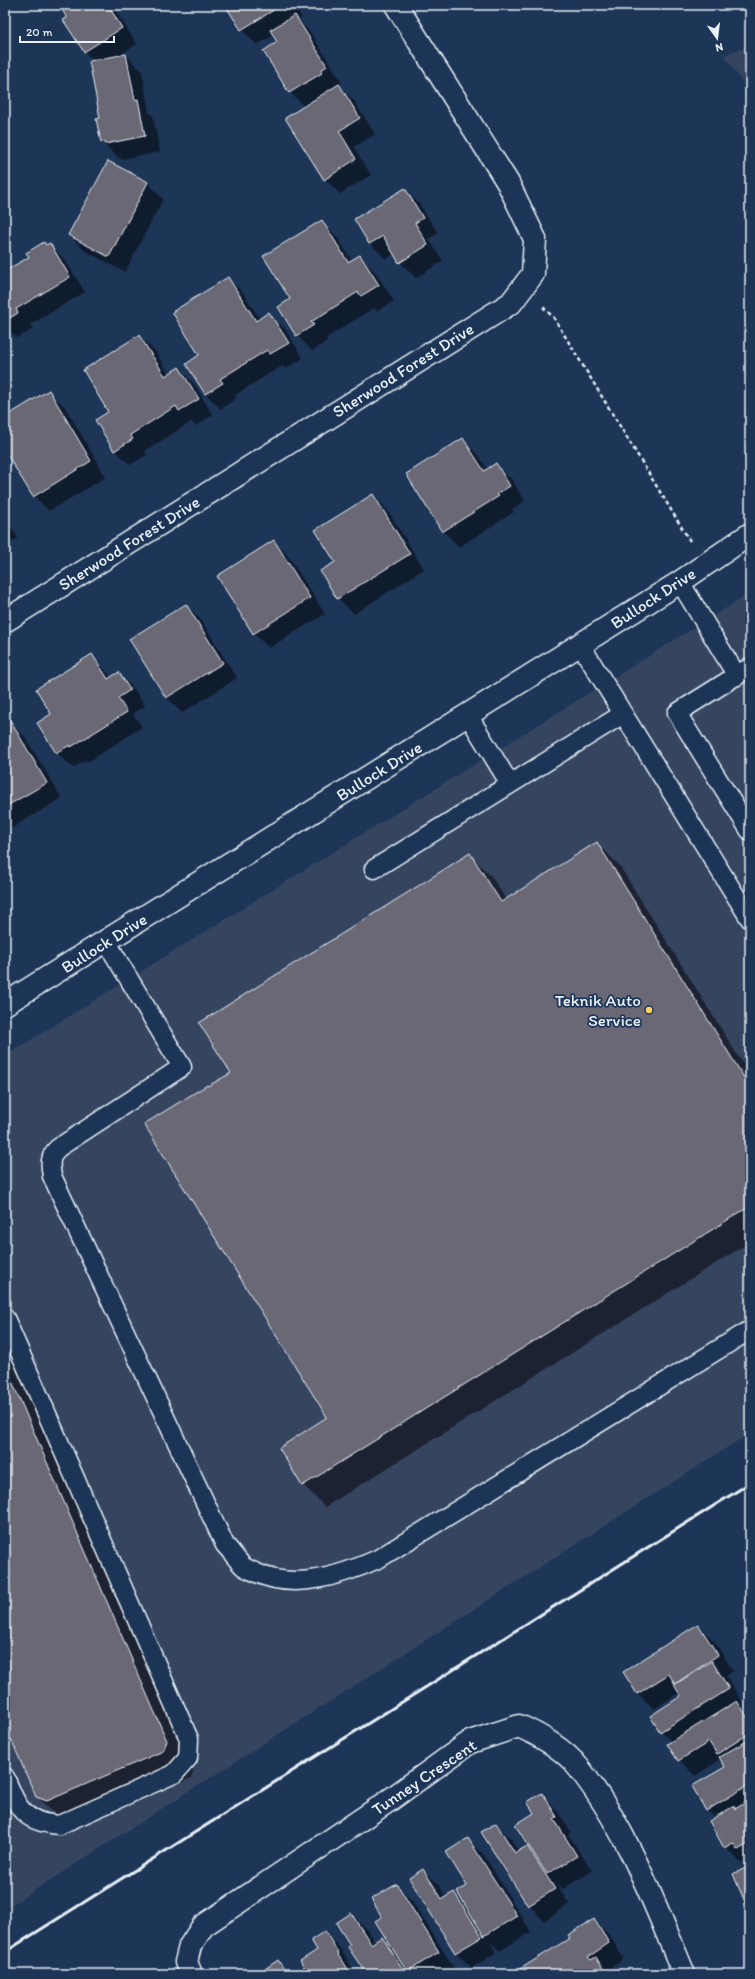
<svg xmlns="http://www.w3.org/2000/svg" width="755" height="1979" viewBox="0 0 755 1979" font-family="Itim,sans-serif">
  <rect width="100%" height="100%" fill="#1d3557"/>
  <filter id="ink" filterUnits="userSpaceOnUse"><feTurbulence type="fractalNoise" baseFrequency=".025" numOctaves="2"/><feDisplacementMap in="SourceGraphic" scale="8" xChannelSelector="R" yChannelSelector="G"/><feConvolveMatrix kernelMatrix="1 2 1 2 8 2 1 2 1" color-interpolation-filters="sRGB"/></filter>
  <g filter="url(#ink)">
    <g fill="#344460">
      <path d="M 750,45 L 750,94 L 724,55 Z"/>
      <path d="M 750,593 L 750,1433 L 5,1909 L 5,1056 Z"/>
    </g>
    <g fill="#0007">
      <path d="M 60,5 L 110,5 L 117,13 L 137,44 L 117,57 L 126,55 L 142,71 L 149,112 L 153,116 L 160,152 L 122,159 L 117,157 L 102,142 L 102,119 L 94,61 L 85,52 L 65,20 L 68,18 Z"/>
      <path d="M 227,5 L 294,5 L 302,18 L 299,20 L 310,32 L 342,82 L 338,85 L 354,101 L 375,134 L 354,147 L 371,175 L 340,194 L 325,179 L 305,107 L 290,92 L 278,43 L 274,35 L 257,45 L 242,30 Z"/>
      <path d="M 108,162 L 148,183 L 163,199 L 125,272 L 85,251 L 69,235 Z"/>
      <path d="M 405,189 L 420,205 L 438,233 L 429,239 L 443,261 L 416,278 L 400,262 L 395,254 L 386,259 L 370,244 L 355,220 Z"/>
      <path d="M 322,221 L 337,237 L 352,261 L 360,256 L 375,272 L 394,301 L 377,311 L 374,308 L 326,338 L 328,341 L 312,351 L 297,335 L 292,299 Z"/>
      <path d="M 49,244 L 65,260 L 85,292 L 30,325 L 33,329 L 17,338 L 5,326 L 5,273 Z"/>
      <path d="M 228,278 L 244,294 L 260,319 L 269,313 L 285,329 L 303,358 L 286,369 L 282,366 L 235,395 L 237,398 L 221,409 L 205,393 L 200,356 Z"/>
      <path d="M 139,336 L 155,351 L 169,374 L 179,368 L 194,384 L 213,415 L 196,426 L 191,422 L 145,451 L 147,455 L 130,465 L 115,450 Z"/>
      <path d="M 49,392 L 65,407 L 106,477 L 49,511 L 34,496 L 5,449 L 5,418 Z"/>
      <path d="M 463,439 L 478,455 L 488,470 L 496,465 L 512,480 L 525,501 L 512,509 L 514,512 L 459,547 L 443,531 L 407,474 Z"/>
      <path d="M 373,495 L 388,511 L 424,569 L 354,614 L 338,598 L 322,571 L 336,562 Z"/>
      <path d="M 5,517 L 18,538 L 5,546 Z"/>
      <path d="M 274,541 L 289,557 L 325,614 L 269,648 L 253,633 Z"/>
      <path d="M 186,605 L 201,620 L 237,678 L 182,713 L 167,698 Z"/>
      <path d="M 92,655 L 112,678 L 119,673 L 134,689 L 145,706 L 133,714 L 142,727 L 88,762 L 86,760 L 73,768 L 57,753 L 38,724 L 53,714 Z"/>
      <path d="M 10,722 L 25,737 L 62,798 L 7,831 L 5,829 L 5,725 Z"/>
      <path d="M 597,843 L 619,865 L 750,1075 L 750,1242 L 325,1507 L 303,1485 L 328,1418 L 232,1073 L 470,855 L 492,877 L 506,899 Z"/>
      <path d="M 5,1331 L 194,1769 L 191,1778 L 75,1828 L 65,1824 L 37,1797 L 5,1723 Z"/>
      <path d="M 698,1625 L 714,1641 L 733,1671 L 726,1676 L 744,1705 L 742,1707 L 750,1715 L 750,1861 L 747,1859 L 741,1863 L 725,1847 L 710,1822 L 715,1818 L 707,1810 L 693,1786 L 726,1767 L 721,1759 L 695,1776 L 679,1760 L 669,1744 L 672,1742 L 661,1731 L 683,1697 L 680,1692 L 654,1709 L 638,1694 L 624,1672 Z"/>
      <path d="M 542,1794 L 557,1810 L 571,1832 L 568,1834 L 592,1871 L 563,1889 L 556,1883 L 569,1904 L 544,1921 L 529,1905 L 496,1824 L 511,1839 L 519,1852 L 527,1847 L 534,1855 L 536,1813 Z"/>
      <path d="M 468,1840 L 484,1855 L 531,1932 L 500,1951 L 490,1942 L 496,1953 L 472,1968 L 456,1953 L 410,1878 L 423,1870 L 439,1885 L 446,1898 L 454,1893 L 464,1904 L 468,1886 Z"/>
      <path d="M 750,1868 L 750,1906 L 746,1901 Z"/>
      <path d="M 396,1885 L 412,1901 L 454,1968 L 444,1974 L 367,1974 L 352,1945 L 351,1914 L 367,1930 L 375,1943 L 382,1938 L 392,1949 L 384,1918 Z"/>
      <path d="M 594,1920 L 609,1935 L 624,1959 L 607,1970 L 611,1974 L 524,1974 Z"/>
      <path d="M 325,1932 L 340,1948 L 356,1974 L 309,1974 Z"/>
      <path d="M 278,1962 L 291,1974 L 265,1974 Z"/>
    </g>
    <g fill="#6a6874" stroke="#e8f1f8">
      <path d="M 59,5 L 108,5 L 122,28 L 84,52 L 63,20 L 67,18 Z"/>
      <path d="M 225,5 L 282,5 L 241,30 Z"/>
      <path d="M 295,15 L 327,66 L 321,70 L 322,73 L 289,93 L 263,51 L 277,42 L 270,30 Z"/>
      <path d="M 126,54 L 135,100 L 138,99 L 145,136 L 105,144 L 105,141 L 101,142 L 96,119 L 100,118 L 89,61 Z"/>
      <path d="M 339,84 L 360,118 L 339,131 L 356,159 L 324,180 L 285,118 Z"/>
      <path d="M 108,161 L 148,182 L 109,257 L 68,235 Z"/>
      <path d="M 405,188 L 423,218 L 415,223 L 428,245 L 399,263 L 383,236 L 369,244 L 354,219 Z"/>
      <path d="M 322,220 L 348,262 L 360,255 L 379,285 L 361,296 L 358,292 L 311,322 L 314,325 L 296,336 L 278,307 L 290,299 L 263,256 Z"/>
      <path d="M 44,242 L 46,245 L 50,243 L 70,277 L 16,309 L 18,313 L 5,321 L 5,271 L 29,257 L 26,253 Z"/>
      <path d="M 228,277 L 256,321 L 269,312 L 289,343 L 270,354 L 267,350 L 220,379 L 223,383 L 205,394 L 186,364 L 199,355 L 172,312 Z"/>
      <path d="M 139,335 L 165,376 L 179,367 L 199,399 L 179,411 L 176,406 L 130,435 L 133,439 L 114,451 L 95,420 L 108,412 L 83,370 Z"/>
      <path d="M 49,390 L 91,461 L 33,497 L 5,451 L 5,417 Z"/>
      <path d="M 463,438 L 484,471 L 496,463 L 510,486 L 497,494 L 499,496 L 442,532 L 406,474 Z"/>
      <path d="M 373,494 L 410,554 L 337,599 L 320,571 L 335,562 L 315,530 Z"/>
      <path d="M 274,540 L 310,598 L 253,634 L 217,576 Z"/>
      <path d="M 186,604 L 223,663 L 166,698 L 129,639 Z"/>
      <path d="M 92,654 L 108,679 L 119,672 L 130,690 L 118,698 L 127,712 L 71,747 L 70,745 L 56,753 L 37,723 L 51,714 L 36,689 Z"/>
      <path d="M 10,720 L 47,783 L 5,807 L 5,723 Z"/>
      <path d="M 597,842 L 750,1087 L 750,1206 L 302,1486 L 279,1448 L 327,1417 L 144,1124 L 204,1087 L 207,1085 L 208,1086 L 231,1073 L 199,1023 L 407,893 L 470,853 L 501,902 Z"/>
      <path d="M 5,1365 L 167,1741 L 163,1751 L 47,1801 L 36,1797 L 5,1725 Z"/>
      <path d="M 698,1624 L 718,1655 L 675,1684 L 669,1674 L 637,1694 L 623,1672 Z"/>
      <path d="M 712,1661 L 729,1689 L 660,1732 L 650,1716 L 681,1696 L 674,1685 Z"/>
      <path d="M 737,1701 L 750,1721 L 750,1733 L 717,1754 L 709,1742 L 678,1761 L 667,1744 Z"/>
      <path d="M 750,1739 L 750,1784 L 706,1811 L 692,1786 L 725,1767 L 719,1757 Z"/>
      <path d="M 542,1793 L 557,1817 L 554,1819 L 577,1856 L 547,1874 L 515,1825 L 534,1813 L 527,1802 Z"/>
      <path d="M 750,1800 L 750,1843 L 738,1850 L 733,1843 L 724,1848 L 709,1821 L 734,1806 L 735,1809 Z"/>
      <path d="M 496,1823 L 515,1853 L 527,1846 L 555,1889 L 528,1906 L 481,1832 Z"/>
      <path d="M 468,1838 L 517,1916 L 484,1936 L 457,1892 L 467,1886 L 446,1852 Z"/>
      <path d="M 750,1866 L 750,1900 L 745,1902 L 733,1874 Z"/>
      <path d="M 423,1869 L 442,1899 L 454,1892 L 482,1937 L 455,1953 L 409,1878 Z"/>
      <path d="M 397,1884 L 439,1952 L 407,1972 L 375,1921 L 382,1917 L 371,1899 Z"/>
      <path d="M 351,1913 L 371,1944 L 382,1937 L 406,1974 L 366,1974 L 348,1947 L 350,1945 L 336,1923 Z"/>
      <path d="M 594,1919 L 609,1943 L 588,1957 L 591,1960 L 596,1957 L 606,1974 L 523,1974 L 520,1969 L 570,1938 L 568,1935 Z"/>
      <path d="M 325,1931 L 339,1954 L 338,1955 L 350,1974 L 308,1974 L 300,1961 L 317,1950 L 311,1940 Z"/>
      <path d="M 278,1960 L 287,1974 L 263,1974 L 262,1971 Z"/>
    </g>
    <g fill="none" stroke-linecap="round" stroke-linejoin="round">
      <defs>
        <g id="lane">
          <path d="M 680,582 L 737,676"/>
          <path d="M 580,644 L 750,919"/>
          <path d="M 750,667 L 677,713 L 750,831"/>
          <path d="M 468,715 L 510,784"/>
          <path d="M 374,869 L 623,714"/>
          <path d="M 106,941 L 182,1067 L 58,1148 C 49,1156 50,1165 52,1176 L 225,1545 C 231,1551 237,1560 243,1566 C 247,1569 253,1571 257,1573 C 295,1591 342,1575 378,1559 L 750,1330"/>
          <path d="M 5,1318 L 189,1739 L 188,1758 L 174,1774 L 59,1825 C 22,1822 18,1808 5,1777"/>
        </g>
        <g id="street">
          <path d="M 5,621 L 511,303 L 533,274 L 535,239 L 508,183 L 396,5"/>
          <path d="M 191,1974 L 186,1962 L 190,1946 L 203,1926 L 387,1802 L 470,1742 L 519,1726 C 538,1734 565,1750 578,1767 C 627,1828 654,1903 684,1974"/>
        </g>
        <path id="secondary" d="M 5,1004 L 680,582 L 750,534"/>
      </defs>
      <use href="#lane" stroke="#e8f1f8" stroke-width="21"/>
      <use href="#street" stroke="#e8f1f8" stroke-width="25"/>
      <use href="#secondary" stroke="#e8f1f8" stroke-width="25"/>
      <path stroke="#e8f1f8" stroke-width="2.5" stroke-dasharray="4 3" stroke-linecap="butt" d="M 543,307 L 554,318 L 690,541"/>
      <use href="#lane" stroke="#1d3557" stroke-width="18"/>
      <use href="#street" stroke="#1d3557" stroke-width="22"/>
      <use href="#secondary" stroke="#1d3557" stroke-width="22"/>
      <path stroke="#e8f1f8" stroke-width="3" d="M 5,1952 L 750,1483"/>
    </g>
  </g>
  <circle fill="#ffd166" stroke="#1d3557" stroke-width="1.5" cx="649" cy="1010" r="4"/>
  <g text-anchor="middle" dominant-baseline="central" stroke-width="3.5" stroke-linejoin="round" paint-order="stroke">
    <g font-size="17" fill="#e8f1f8" stroke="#1d3557">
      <text transform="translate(403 370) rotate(-32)">Sherwood Forest Drive</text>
      <text transform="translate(129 543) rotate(-32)">Sherwood Forest Drive</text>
      <text transform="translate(653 598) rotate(-33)">Bullock Drive</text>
      <text transform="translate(379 771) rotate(-32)">Bullock Drive</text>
      <text transform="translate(104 943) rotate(-32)">Bullock Drive</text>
      <text transform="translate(424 1777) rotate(-34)">Tunney Crescent</text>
    </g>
    <g font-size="17" fill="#e8f1f8" stroke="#1d3557" text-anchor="end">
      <text x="641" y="1000">Teknik Auto<tspan x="641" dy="20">Service</tspan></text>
    </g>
  </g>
  <rect width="755" height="1979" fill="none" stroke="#1d3557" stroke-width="20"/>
  <rect x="10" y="10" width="735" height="1959" fill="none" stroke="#e8f1f8" stroke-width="1.5" filter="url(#ink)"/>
  <g transform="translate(717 38) rotate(166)" stroke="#1d3557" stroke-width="3" paint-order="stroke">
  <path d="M0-3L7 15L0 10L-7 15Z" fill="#e8f1f8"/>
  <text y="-6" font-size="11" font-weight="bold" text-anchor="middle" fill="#e8f1f8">N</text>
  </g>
  <path d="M20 36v6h94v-6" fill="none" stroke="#e8f1f8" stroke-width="2"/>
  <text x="26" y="36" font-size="12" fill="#e8f1f8" stroke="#1d3557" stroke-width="3" paint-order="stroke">20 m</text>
</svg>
